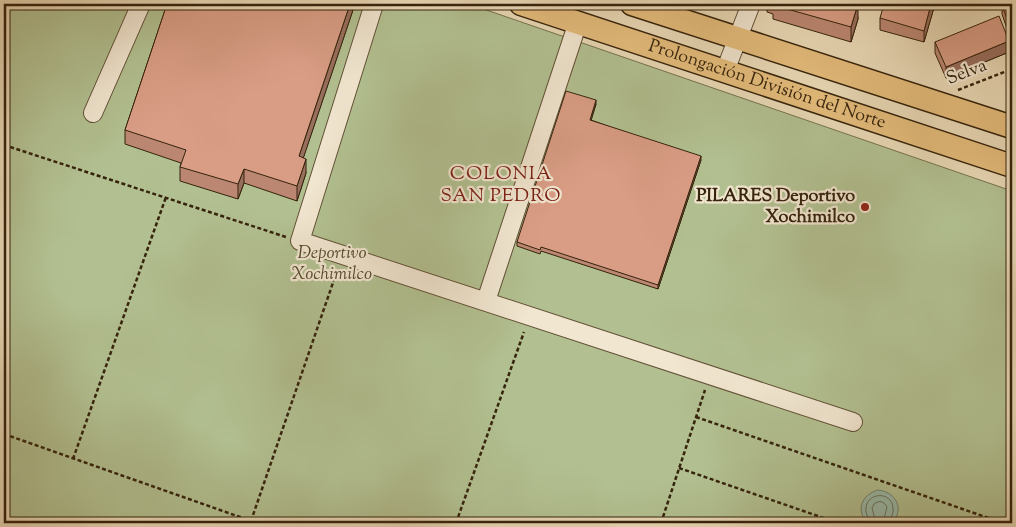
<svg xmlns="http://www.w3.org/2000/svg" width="1016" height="527" viewBox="0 0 1016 527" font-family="'Sorts Mill Goudy',serif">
  <rect width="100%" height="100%" fill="#e9d9b6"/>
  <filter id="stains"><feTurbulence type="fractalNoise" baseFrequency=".004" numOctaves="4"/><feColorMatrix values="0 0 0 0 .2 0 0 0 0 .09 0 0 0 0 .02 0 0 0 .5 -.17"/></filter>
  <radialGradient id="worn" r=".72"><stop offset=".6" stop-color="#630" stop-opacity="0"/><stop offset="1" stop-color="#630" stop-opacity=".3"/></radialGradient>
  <path fill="#b2c091" stroke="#74724e" d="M 4,4 L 469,4 L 1012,191 L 1012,523 L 4,523 Z"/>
  <path fill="#99bba9" stroke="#717e6a" d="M 878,490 C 896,492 905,509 892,523 L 867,523 C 856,510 861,495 878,490 Z"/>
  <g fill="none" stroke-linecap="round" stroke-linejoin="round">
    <g stroke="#676f5a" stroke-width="1">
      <path d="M 870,523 C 869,518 865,514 866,508 C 867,492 892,491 893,508 C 894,514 890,518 889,523"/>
      <path d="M 876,523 L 872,508 L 874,504 C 879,500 884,501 887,507 L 883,523"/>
    </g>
    <defs>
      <g id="minor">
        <path d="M 374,4 L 300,241 L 853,422"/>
        <path d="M 725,71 L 751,4"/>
        <path d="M 93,113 L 141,4"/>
        <path d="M 486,301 L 578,22"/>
      </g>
      <g id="major">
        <path id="s1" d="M 521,4 L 1012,166"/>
        <path d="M 632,4 L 1012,127"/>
      </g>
    </defs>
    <use href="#minor" stroke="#625036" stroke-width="20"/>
    <use href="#major" stroke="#35230c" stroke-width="25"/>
    <g stroke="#35230c" stroke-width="2.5" stroke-dasharray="4 2.5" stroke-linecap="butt">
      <path d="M 958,90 L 1012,69"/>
      <path d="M 4,145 L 286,237"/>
      <path d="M 696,417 L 1003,523"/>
      <path d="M 4,434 L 257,523"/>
      <path d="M 73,459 L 166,197"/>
      <path d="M 679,468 L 838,523"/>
      <path d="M 251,521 L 337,271"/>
      <path d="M 456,523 L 524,332"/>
      <path d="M 661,523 L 705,390"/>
    </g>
    <use href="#minor" stroke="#f1e6d0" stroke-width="18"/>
    <use href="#major" stroke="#e4bc7b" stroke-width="22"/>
  </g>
  <g fill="#bb8772" stroke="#35230c">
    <path d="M 167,4 L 355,4 L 303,158 L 306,173 L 297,201 L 244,183 L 238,199 L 180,181 L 180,167 L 181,163 L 125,144 L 125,130 Z"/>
    <path d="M 767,4 L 856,4 L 858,19 L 851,42 L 773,19 L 773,14 L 767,12 Z"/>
    <path d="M 935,4 L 924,42 L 880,30 L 880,18 Z"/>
    <path d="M 1012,4 L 1012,30 L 1008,32 L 1002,14 L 1002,5 Z"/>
    <path d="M 935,42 L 1009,52 L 946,78 L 935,53 Z"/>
    <path d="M 596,104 L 591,120 L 701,160 L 658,289 L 541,251 L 540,254 L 517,246 L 517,242 Z"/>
  </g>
  <g fill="#986e5d" stroke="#35230c">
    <path d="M 350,4 L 355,4 L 299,171 L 299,156 Z"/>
    <path d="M 858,4 L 858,19 L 851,42 L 851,27 Z"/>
    <path d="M 931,4 L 935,4 L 924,42 L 924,31 Z"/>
    <path d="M 1012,21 L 1012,30 L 1008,32 L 1008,22 Z"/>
    <path d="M 1009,41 L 1009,52 L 946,78 L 946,67 Z"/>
    <path d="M 596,100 L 596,104 L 590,124 L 590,120 Z"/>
    <path d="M 701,156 L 701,160 L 658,289 L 658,285 Z"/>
    <path d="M 306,159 L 306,173 L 297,201 L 297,186 Z"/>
    <path d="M 244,169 L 244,183 L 238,199 L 238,184 Z"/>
  </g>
  <g fill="#d99d85" stroke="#35230c">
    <path d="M 167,4 L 350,4 L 299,156 L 306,159 L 297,186 L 244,169 L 238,184 L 180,167 L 186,150 L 125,130 Z"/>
    <path d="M 773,4 L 858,4 L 851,27 L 773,5 Z"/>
    <path d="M 884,4 L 931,4 L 924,31 L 880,18 Z"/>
    <path d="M 1005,4 L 1012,4 L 1012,21 L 1008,22 L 1002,5 Z"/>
    <path d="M 999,16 L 1009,41 L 946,67 L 935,42 Z"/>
    <path d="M 566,91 L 596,100 L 590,120 L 701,156 L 658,285 L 541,247 L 540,250 L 517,242 Z"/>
  </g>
  <circle fill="#8f2418" stroke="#f1e6d0" stroke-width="2" cx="865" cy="207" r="5"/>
  <g text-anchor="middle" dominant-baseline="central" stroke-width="4.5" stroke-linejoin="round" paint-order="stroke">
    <g font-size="18" fill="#35230c" stroke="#f1e6d0">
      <text transform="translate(967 73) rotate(-21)">Selva</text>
      <text stroke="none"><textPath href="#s1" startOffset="259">Prolongación División del Norte</textPath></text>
    </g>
    <g font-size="18" font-weight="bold" fill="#35230c" stroke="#f1e6d0" text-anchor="end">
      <text x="855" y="197">PILARES Deportivo<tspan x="855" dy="21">Xochimilco</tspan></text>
    </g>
    <g font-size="18" font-style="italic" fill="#544a2d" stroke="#f1e6d0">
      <text x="332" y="254">Deportivo<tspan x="332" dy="21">Xochimilco</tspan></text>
    </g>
    <g font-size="19" letter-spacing="1" fill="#7a1f14" stroke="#f1e6d0">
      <text x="501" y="174">COLONIA<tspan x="501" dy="22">SAN PEDRO</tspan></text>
    </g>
  </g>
  <rect width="1016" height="527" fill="none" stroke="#e9d9b6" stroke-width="20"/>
  <rect x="5" y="5" width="1006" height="517" fill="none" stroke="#35230c" stroke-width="2.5"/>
  <rect x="10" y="10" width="996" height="507" fill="none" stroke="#35230c"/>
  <rect width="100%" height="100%" filter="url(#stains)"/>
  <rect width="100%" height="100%" fill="url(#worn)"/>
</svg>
